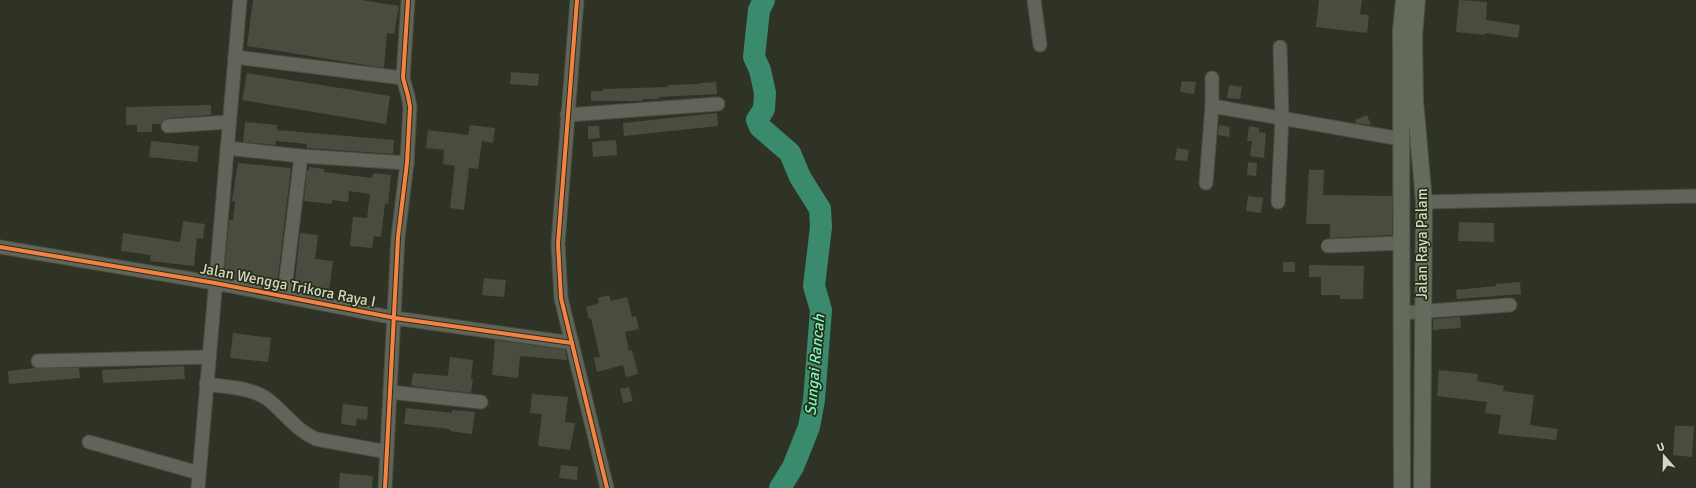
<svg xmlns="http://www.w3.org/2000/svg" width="1696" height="488" viewBox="0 0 1696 488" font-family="Signika,sans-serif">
  <rect width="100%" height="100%" fill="#2f3325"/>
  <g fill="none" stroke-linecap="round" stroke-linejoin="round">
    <path stroke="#3a8a6d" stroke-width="22" d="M 764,0 L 759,10 L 754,57 L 760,70 L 765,93 L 764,109 L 757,120 L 760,127 L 790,153 L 800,177 L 820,209 L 821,227 L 814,286 L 821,310 L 814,400 L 809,427 L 793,467 L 780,488"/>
  </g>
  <g fill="#4b4c40">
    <path d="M 253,0 L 361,0 L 399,6 L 394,34 L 387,33 L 384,68 L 247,46 Z"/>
    <path d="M 1319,0 L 1362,0 L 1360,14 L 1369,15 L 1367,33 L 1316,27 Z"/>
    <path d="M 1459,0 L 1487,2 L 1486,20 L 1520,25 L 1518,38 L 1485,33 L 1485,35 L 1456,32 Z"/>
    <path d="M 511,72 L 539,74 L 538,86 L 510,84 Z"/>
    <path d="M 247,73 L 390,96 L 386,124 L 242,100 Z"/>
    <path d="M 1182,81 L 1196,82 L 1194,94 L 1180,92 Z"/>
    <path d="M 716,82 L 717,94 L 659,97 L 659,99 L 643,99 L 643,101 L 591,101 L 591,91 L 603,91 L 603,89 L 668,87 L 668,85 L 700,84 L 700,83 Z"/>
    <path d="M 1229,85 L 1242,87 L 1240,99 L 1227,98 Z"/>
    <path d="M 211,105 L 211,115 L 167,118 L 163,120 L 160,124 L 152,124 L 152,132 L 137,132 L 137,125 L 126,125 L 126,107 Z"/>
    <path d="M 717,113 L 718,126 L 624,136 L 623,123 Z"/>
    <path d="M 1367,115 L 1371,125 L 1356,123 L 1355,120 Z"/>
    <path d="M 245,122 L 277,125 L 277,130 L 394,140 L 393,154 L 307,148 L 307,144 L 276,141 L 275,145 L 243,142 Z"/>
    <path d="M 470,125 L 495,128 L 493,143 L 482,141 L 478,169 L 469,168 L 464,210 L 450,208 L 455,166 L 443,164 L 444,150 L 426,148 L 428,130 L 468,135 Z"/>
    <path d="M 1219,125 L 1230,127 L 1229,137 L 1218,135 Z"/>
    <path d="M 588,126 L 599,126 L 600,138 L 588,139 Z"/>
    <path d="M 1249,126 L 1259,128 L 1259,132 L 1266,133 L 1264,158 L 1250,156 L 1252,141 L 1247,141 Z"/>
    <path d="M 616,140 L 617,155 L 593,157 L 592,142 Z"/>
    <path d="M 151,141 L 199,146 L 197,162 L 149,157 Z"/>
    <path d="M 1177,148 L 1189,150 L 1187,161 L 1175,160 Z"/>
    <path d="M 1248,162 L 1257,163 L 1256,176 L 1247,175 Z"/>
    <path d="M 238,163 L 291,168 L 277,285 L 224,277 L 229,220 L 233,220 L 235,202 L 232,201 Z"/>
    <path d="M 309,167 L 324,169 L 324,172 L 372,178 L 373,173 L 391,175 L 388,204 L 385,203 L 381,237 L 374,236 L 372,248 L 350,246 L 353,217 L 367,218 L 370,194 L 349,191 L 348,202 L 332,200 L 332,204 L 304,201 L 307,170 L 309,170 Z"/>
    <path d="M 1309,170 L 1324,170 L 1323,195 L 1392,196 L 1392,235 L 1330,238 L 1330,224 L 1306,224 Z"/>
    <path d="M 1248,196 L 1263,198 L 1261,213 L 1246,211 Z"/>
    <path d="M 183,221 L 205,224 L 203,239 L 197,238 L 194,266 L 150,261 L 151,255 L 121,251 L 123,233 L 180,242 Z"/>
    <path d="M 1459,222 L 1494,223 L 1494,242 L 1458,241 Z"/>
    <path d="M 300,233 L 318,235 L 315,259 L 333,261 L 329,291 L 312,289 L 311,292 L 294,290 Z"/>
    <rect x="1283" y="262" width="12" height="10"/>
    <path d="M 1309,265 L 1364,266 L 1363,299 L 1340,299 L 1340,295 L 1321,295 L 1321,277 L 1309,277 Z"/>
    <path d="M 484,278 L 506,280 L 504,297 L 482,295 Z"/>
    <path d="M 1520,282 L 1521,294 L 1457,299 L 1456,290 L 1496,286 L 1496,284 Z"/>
    <path d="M 609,295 L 611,301 L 627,297 L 632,317 L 636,316 L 639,329 L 625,332 L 629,351 L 632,350 L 638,374 L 626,377 L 623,365 L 597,372 L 594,358 L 600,357 L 591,318 L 589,319 L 586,307 L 599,303 L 598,298 Z"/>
    <path d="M 1460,317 L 1461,328 L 1433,330 L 1433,319 Z"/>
    <path d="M 233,333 L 271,338 L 268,362 L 230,358 Z"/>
    <path d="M 495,340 L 565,350 L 567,360 L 520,356 L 518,378 L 492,375 Z"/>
    <path d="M 450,357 L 473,360 L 471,379 L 473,379 L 471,393 L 411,386 L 413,373 L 448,376 Z"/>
    <path d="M 184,366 L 185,379 L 103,383 L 102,370 Z"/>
    <path d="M 36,368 L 79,368 L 80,378 L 9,384 L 8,371 Z"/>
    <path d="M 1439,370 L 1478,374 L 1477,381 L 1504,386 L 1503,391 L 1534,395 L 1530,425 L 1558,429 L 1556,440 L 1498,434 L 1501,415 L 1485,413 L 1487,402 L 1437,396 Z"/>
    <path d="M 629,387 L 633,401 L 623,403 L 620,389 Z"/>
    <path d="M 532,394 L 568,397 L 565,422 L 575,423 L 570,450 L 538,446 L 542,414 L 530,413 Z"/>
    <path d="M 343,404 L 368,407 L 367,420 L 357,419 L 356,426 L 341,424 Z"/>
    <path d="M 406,408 L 452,413 L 452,410 L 475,412 L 472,434 L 450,431 L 450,429 L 404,424 Z"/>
    <path d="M 1675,426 L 1694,426 L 1692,457 L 1673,455 Z"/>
    <path d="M 561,465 L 578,467 L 577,480 L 559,478 Z"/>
    <path d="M 340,473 L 373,476 L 372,488 L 339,488 Z"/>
  </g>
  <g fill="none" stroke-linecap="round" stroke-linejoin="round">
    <defs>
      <g id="minor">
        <path d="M 577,0 L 558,244 L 561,298 L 607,488"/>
        <path d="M 1034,0 L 1040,45"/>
        <path d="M 235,57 L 403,78"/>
        <path d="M 1212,106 L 1401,139"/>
        <path d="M 567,115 L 718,104"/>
        <path d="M 168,126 L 229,122"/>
        <path d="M 227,148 L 301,156 L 407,163"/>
        <path d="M 1206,183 L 1212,106 L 1212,78"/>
        <path d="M 1278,202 L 1282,117 L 1280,47"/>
        <path d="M 1424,202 L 1696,196"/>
        <path d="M 1328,246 L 1401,243"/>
        <path d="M 0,247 L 215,283 L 395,318 L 572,343"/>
        <path d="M 284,296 L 301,156"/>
        <path d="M 1402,313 L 1510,305"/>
        <path d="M 38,361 L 209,357"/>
        <path d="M 206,384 C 226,387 249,387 266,398 C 284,411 295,430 316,439 L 387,452"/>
        <path d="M 390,392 L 481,402"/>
        <path d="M 89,442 L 199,473"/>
        <path d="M 198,488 L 240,0"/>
        <path d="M 385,488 L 398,237 L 407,163 L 410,107 L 408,96 L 403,78 L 408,0"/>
      </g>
      <g id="major">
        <path d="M 1417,0 L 1414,36 L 1415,100 L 1424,202 L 1422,488"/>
        <path d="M 1402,488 L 1401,30 L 1404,0"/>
      </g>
    </defs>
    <use href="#minor" stroke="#4b4f43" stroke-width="15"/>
    <use href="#major" stroke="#4b4f43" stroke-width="18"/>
    <use href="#minor" stroke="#606459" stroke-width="13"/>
    <use href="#major" stroke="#626b5c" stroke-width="16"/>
    <defs>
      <g id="cycleway">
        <path d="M 577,0 L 558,244 L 561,298 L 607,488"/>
        <path d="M 0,247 L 215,283 L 395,318 L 572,343"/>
        <path d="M 385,488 L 398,237 L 407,163 L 410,107 L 408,96 L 403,78 L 408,0"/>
      </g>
    </defs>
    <use href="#cycleway" stroke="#282f15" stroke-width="6"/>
    <use href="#cycleway" stroke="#f48246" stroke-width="4"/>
  </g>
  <g text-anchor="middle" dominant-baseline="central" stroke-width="3.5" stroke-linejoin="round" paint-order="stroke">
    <g font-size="15" fill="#d2d7c7" stroke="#282f15">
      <text transform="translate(1422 244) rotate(-90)">Jalan Raya Palam</text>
      <text transform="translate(288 285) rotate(11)">Jalan Wengga Trikora Raya I</text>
    </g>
    <g font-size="16" font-style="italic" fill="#79f2c5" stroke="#282f15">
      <text transform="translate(815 365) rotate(-85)">Sungai Rancah</text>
    </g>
  </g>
  <g transform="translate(1664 456) rotate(340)" stroke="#282f15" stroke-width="3" paint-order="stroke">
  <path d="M0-3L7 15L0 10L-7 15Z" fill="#d2d7c7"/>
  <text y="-6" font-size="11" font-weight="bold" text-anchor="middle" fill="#d2d7c7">U</text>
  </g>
</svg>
